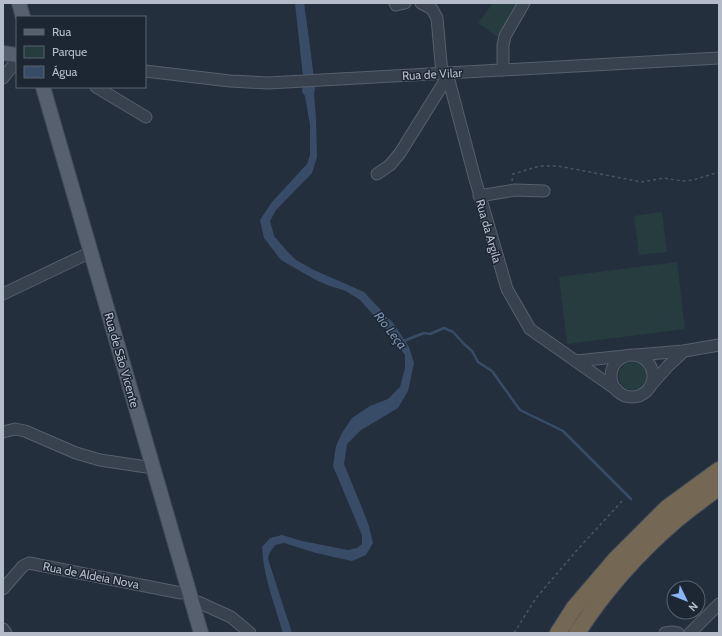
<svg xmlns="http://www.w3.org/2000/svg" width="722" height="636" viewBox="0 0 722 636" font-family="Cabin,sans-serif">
  <rect width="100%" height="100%" fill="#242f3e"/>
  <g fill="#263c3f">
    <path d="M 493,3 L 519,3 L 500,39 L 478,23 Z"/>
    <path d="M 662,212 L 667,252 L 639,255 L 634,216 Z"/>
    <path d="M 677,262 L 685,329 L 567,344 L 559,277 Z"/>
    <circle cx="633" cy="376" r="14"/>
  </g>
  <path fill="#394c67" d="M 295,3 L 304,3 C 308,31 312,60 315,89 L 314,93 L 316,118 L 317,157 L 312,173 L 276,210 L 270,221 L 274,236 L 286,250 L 296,260 L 314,270 L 364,292 L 394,324 L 409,347 L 414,363 L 408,391 L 398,408 L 361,430 L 347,444 L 344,464 L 368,523 L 373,543 L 366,555 L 352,561 L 316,553 L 284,543 L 275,545 L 269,554 L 268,559 L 292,633 L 283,633 C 275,606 263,575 262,547 L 270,538 L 282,535 L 302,541 L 348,550 L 357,548 L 362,544 L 362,535 L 333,466 L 336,446 L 342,433 L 352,418 L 370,406 L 388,399 L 400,387 L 405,368 L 405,355 L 386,329 L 360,300 L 346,291 L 327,285 L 314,279 L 281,260 L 264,238 L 260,220 L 272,202 L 307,164 L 310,155 L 310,125 L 305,96 L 302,92 L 303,76 Z"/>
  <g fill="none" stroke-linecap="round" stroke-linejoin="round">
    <path stroke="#394c67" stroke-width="2.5" d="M 401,342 L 424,333 L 430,334 L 444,328 L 453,332 L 465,345 L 472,351 L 478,362 L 492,371 L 520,410 L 563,431 L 631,499"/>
    <defs>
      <g id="minor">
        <path d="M 395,3 L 396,5 L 405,3"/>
        <path d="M 421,3 L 432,9 L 437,18 L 442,74"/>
        <path d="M 503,70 L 503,45 L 505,36 L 524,3"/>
        <path d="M 145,71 L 230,81 L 268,83 L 719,58"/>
        <path d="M 447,73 L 475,179 L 507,289 L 530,329 L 617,390"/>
        <path d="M 3,78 L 15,63 L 17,59"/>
        <path d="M 96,87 L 146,117"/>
        <path d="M 377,174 L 390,165 L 400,153 L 443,84 L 447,73"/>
        <path d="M 479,196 L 515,190 L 544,191"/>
        <path d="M 3,294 L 91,252"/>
        <path d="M 636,355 L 684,351 L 719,345"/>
        <circle cx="632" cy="376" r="21"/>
        <path d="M 576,361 L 625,356"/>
        <path d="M 651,385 L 668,366 L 684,351"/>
        <path d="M 3,432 L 15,429 L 25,431 L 76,453 L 100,460 L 153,468"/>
        <path d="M 3,589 L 23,566 L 29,563 L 181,593 L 189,590"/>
        <path d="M 193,604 L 198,602 L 231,617 L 250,633"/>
        <path d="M 3,629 L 6,633"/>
        <path d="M 665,633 L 672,632 L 678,633"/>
        <path d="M 690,633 L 719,604"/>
      </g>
      <g id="major">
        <path d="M 19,3 L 23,17"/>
        <path d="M 3,53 L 17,55"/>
        <path d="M 43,87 L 201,633"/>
      </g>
      <g id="highway">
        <path d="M 558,633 L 574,608 L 615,560 L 667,508 L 719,470"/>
        <path d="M 577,633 C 604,591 638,553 675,521 C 689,509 705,498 719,487"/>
      </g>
    </defs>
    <use href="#minor" stroke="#565f6c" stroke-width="13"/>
    <use href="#major" stroke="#414a57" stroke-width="16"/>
    <use href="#highway" stroke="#434c59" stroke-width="18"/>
    <g stroke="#44595c" stroke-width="1.5" stroke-dasharray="3 3" stroke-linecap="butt">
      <path d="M 512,181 L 513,174 L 540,166 L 558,166 L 642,182 L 664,178 L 682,181 L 693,180 L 719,172"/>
      <path d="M 514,633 L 536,598 L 578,549 L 623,500"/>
    </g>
    <use href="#minor" stroke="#38414e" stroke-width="11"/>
    <use href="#major" stroke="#56606e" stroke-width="14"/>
    <use href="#highway" stroke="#746855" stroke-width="16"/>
  </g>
  <g text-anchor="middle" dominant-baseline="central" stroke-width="3" stroke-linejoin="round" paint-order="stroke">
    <g font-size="12" fill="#b4bcc9" stroke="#1d2633">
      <text transform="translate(432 74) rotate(-3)">Rua de Vilar</text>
      <text transform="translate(489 231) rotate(74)">Rua da Argila</text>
      <text transform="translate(122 360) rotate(74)">Rua de São Vicente</text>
      <text transform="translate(91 575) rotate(11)">Rua de Aldeia Nova</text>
    </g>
    <g font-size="13" font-style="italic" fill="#7c92b1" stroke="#1d2633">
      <text transform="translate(391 330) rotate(52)">Rio Leça</text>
    </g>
  </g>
  <rect width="722" height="636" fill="none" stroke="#b4bcc9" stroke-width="8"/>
  <rect x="16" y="16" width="130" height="72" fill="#1d2633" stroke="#59626f"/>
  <rect x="24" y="29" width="20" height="6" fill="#56606e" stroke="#59626f"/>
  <text x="52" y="36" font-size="12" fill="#b4bcc9">Rua</text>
  <rect x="24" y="46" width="20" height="12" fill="#263c3f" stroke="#59626f"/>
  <text x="52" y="56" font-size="12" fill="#b4bcc9">Parque</text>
  <rect x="24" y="66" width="20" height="12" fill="#394c67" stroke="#59626f"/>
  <text x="52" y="76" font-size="12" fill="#b4bcc9">Água</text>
  <g transform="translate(686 600) rotate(133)"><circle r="19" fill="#1d2633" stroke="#59626f"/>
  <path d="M0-3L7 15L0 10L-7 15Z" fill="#8ab4f8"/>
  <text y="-6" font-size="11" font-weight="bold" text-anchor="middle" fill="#b4bcc9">N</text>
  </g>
</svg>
